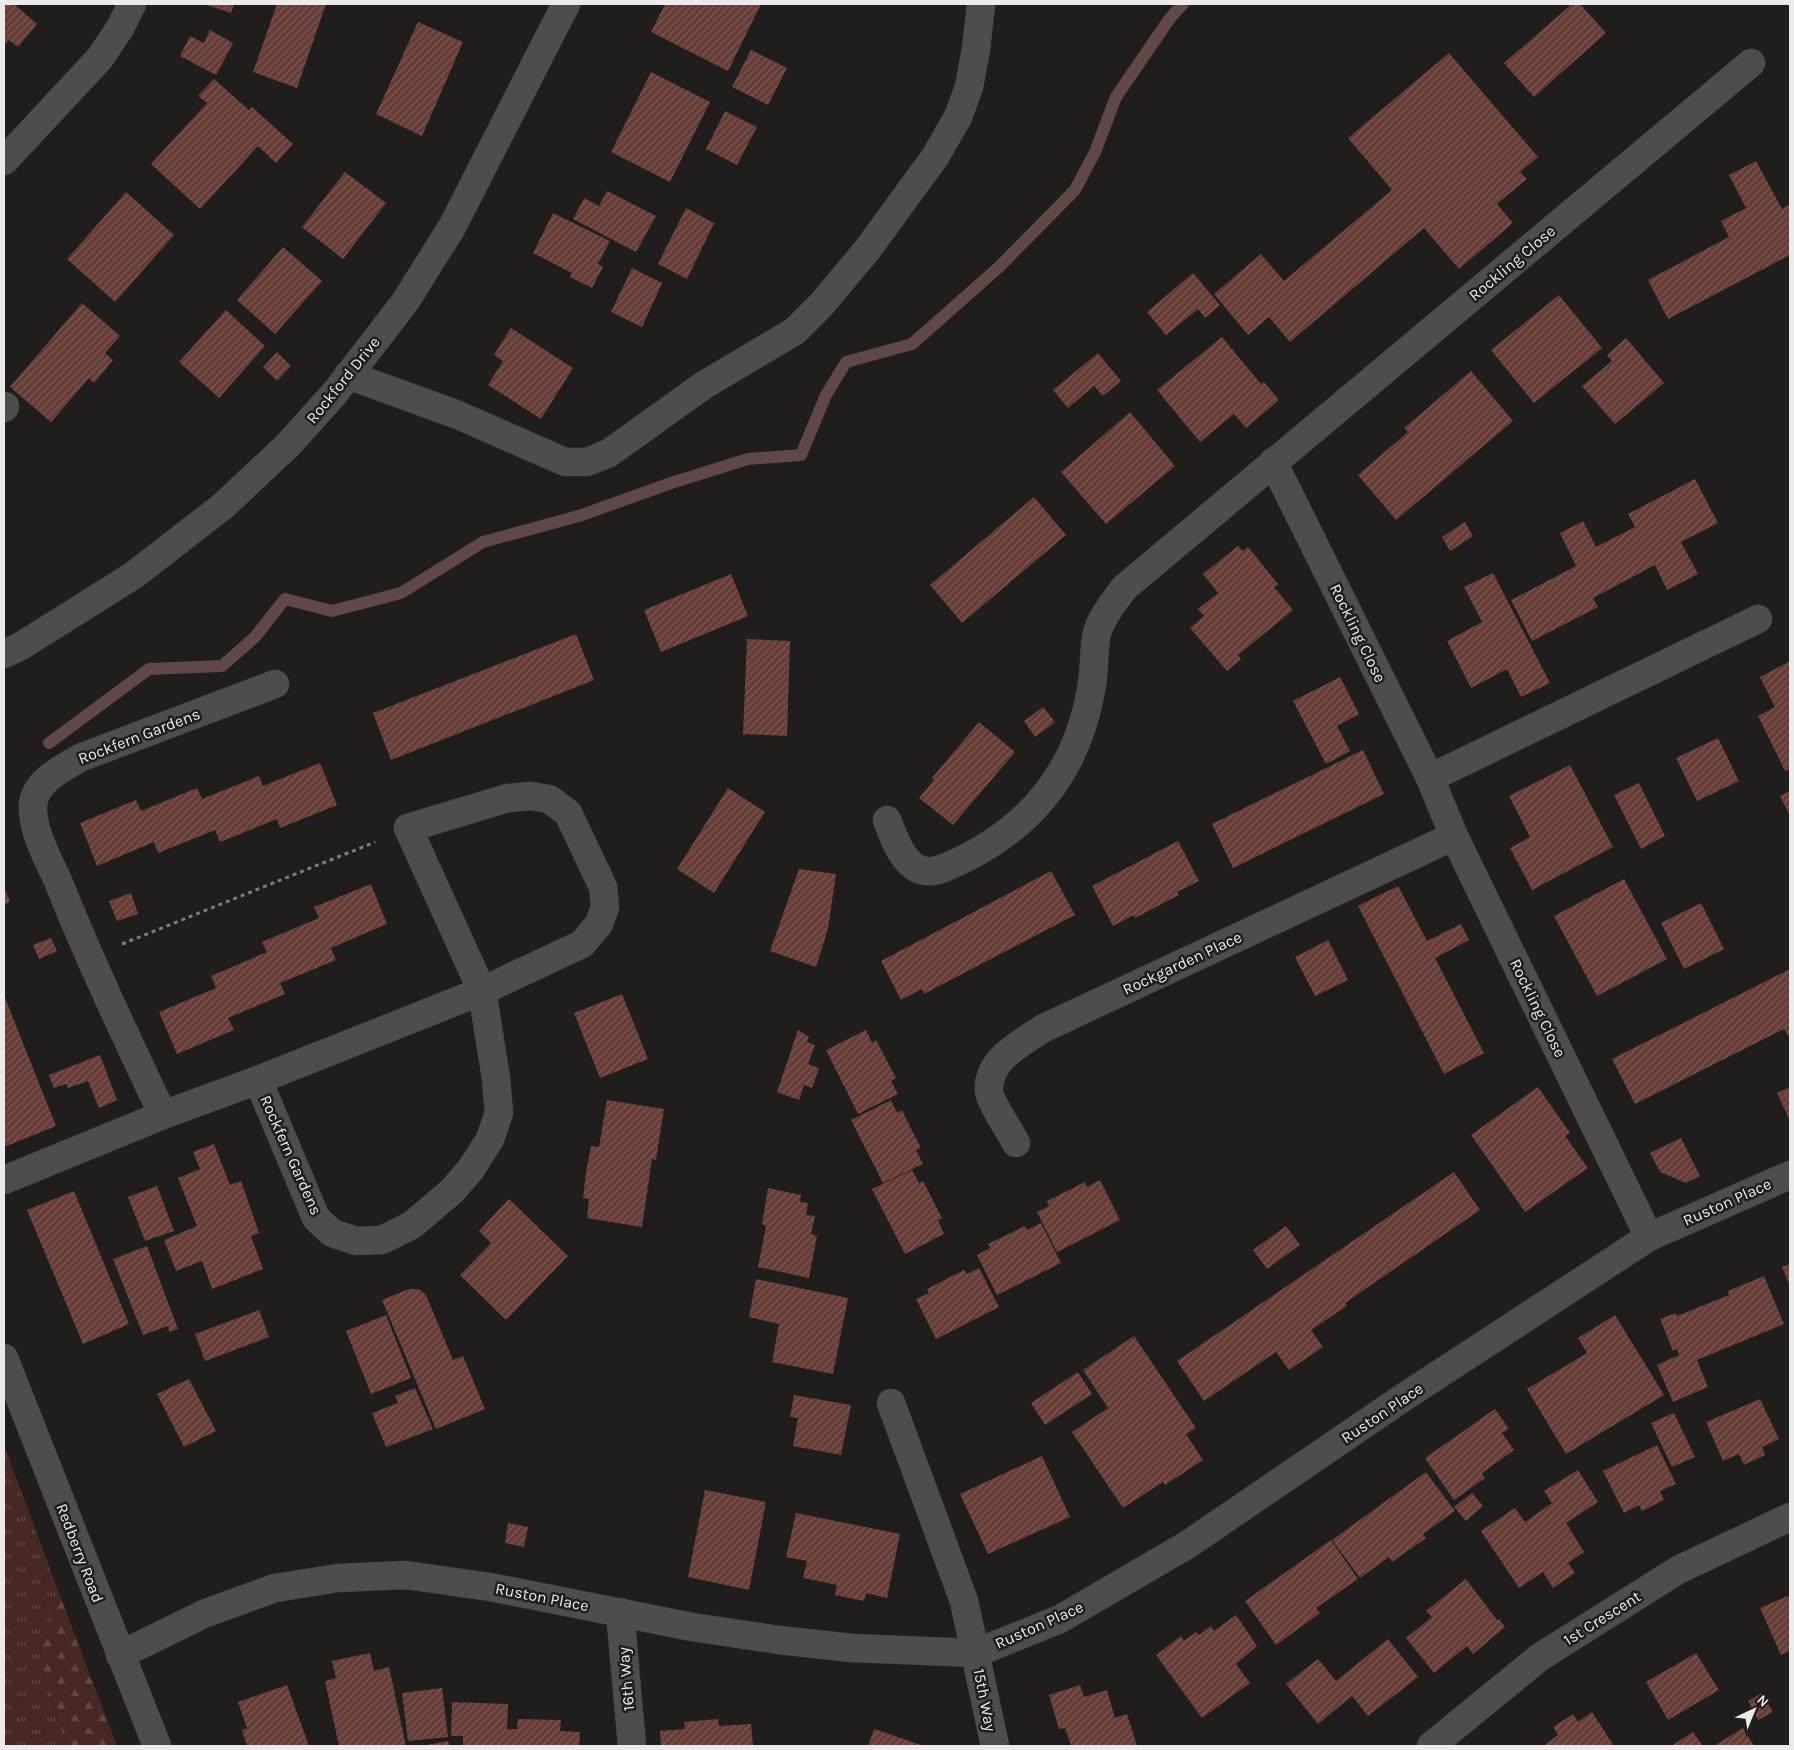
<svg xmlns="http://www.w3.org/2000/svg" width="1794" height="1750" viewBox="0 0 1794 1750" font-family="Karla,sans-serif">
  <defs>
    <pattern id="grass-tufts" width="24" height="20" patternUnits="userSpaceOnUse" patternTransform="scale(1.25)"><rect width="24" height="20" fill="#472825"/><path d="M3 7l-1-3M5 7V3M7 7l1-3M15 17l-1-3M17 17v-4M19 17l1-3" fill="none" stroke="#624745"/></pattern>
    <pattern id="forest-firs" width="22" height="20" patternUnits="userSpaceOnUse" patternTransform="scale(1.25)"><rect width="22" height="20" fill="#472825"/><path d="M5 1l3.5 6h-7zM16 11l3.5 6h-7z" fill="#624745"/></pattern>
    <pattern id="building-hatch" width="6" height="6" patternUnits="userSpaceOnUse" patternTransform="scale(1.25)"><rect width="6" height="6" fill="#663c37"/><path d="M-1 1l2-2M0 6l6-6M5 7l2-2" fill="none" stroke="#7c5854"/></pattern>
  </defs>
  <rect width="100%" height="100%" fill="#201d1c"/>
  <path fill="url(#grass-tufts)" d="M 4,1445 L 61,1598 L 43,1635 L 39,1664 L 67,1746 L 4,1746 Z"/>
  <path fill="url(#forest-firs)" d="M 61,1598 L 117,1746 L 67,1746 L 39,1664 L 43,1635 Z"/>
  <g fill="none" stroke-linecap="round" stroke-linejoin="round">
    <path stroke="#604848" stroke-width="12" d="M 49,743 L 149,669 L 222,666 L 255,637 L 285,599 L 332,611 L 401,593 L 483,542 L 582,515 L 671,483 L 748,459 L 801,455 L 826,395 L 846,362 L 912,344 L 999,267 L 1075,190 L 1095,152 L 1116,97 L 1170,18 L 1183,4"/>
  </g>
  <g fill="url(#building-hatch)">
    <path d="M 4,4 L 14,4 L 37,24 L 18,47 L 9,40 L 4,46 Z"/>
    <path d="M 204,4 L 234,4 L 231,13 Z"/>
    <path d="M 277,4 L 326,4 L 297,88 L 253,72 Z"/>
    <path d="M 665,4 L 761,4 L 728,71 L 651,32 Z"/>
    <path d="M 1572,4 L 1580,4 L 1606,33 L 1534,97 L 1504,63 Z"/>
    <path d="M 418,22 L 463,42 L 422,136 L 376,114 Z"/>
    <path d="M 210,30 L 233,43 L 216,75 L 180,56 L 190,36 L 204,43 Z"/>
    <path d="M 751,50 L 787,68 L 768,105 L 732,87 Z"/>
    <path d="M 1449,53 L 1538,157 L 1520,172 L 1527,179 L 1497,204 L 1513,223 L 1459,269 L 1424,228 L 1290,342 L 1269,317 L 1248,335 L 1214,294 L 1261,254 L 1284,281 L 1392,190 L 1348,138 Z"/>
    <path d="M 651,72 L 710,102 L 670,182 L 611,152 Z"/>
    <path d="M 214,79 L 249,110 L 252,107 L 293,144 L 276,163 L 258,146 L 200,209 L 151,164 L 207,103 L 198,96 Z"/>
    <path d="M 725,111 L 757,127 L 737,165 L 706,149 Z"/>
    <path d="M 1756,161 L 1782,209 L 1790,204 L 1790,255 L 1668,319 L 1648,280 L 1729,237 L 1721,221 L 1746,208 L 1729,175 Z"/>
    <path d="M 345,172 L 386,203 L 343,259 L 302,227 Z"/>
    <path d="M 607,191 L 656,216 L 636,252 L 573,219 L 584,198 L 599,206 Z"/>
    <path d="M 126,192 L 174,235 L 115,302 L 67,259 Z"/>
    <path d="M 686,208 L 714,223 L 687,279 L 658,264 Z"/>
    <path d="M 553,213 L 610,241 L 598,264 L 603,267 L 592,288 L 570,277 L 572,273 L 533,253 Z"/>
    <path d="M 283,247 L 322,281 L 275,334 L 237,300 Z"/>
    <path d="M 632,268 L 662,283 L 642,327 L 611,312 Z"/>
    <path d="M 1193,273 L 1220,305 L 1205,318 L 1198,309 L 1166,335 L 1147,312 Z"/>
    <path d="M 1559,295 L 1602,348 L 1534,403 L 1491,350 Z"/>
    <path d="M 82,303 L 120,336 L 105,353 L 113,360 L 94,383 L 89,378 L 51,422 L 10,387 Z"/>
    <path d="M 226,310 L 265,346 L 219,398 L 179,362 Z"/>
    <path d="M 511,328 L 573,368 L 541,419 L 488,385 L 503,361 L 494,355 Z"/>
    <path d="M 1222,337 L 1261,384 L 1264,382 L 1279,400 L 1246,428 L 1234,414 L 1200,442 L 1157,390 Z"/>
    <path d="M 1626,338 L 1664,383 L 1615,424 L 1582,386 L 1612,361 L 1607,355 Z"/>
    <path d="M 277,352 L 291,366 L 277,381 L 263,367 Z"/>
    <path d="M 1098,353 L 1121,381 L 1103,396 L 1094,386 L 1068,408 L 1053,390 Z"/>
    <path d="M 1471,371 L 1513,421 L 1396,520 L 1358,475 L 1408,432 L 1404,428 Z"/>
    <path d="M 1130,412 L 1175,466 L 1106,524 L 1061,472 Z"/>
    <path d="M 1695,479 L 1718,523 L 1681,542 L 1698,574 L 1667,590 L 1655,565 L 1593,598 L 1598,607 L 1532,641 L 1511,600 L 1576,566 L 1560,533 L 1583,521 L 1596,547 L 1635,527 L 1628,514 Z"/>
    <path d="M 1034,497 L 1066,535 L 962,623 L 930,585 Z"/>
    <path d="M 1465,522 L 1473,536 L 1450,551 L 1442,537 Z"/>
    <path d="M 1238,546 L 1243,551 L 1248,547 L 1278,584 L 1274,587 L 1293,610 L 1238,655 L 1241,659 L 1227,671 L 1190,628 L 1204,616 L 1198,609 L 1218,593 L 1203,574 Z"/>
    <path d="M 1493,573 L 1550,683 L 1521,697 L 1507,669 L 1471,688 L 1447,641 L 1482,622 L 1464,587 Z"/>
    <path d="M 731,574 L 748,616 L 661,652 L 644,610 Z"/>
    <path d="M 576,634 L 594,680 L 391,760 L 373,713 Z"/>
    <path d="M 747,639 L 790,641 L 787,736 L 743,734 Z"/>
    <path d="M 1790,661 L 1790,769 L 1785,771 L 1758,716 L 1775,707 L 1760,677 Z"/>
    <path d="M 1340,677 L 1359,714 L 1337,726 L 1350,751 L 1326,764 L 1293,701 Z"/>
    <path d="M 1043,707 L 1055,722 L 1035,737 L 1024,721 Z"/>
    <path d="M 979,722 L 1015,752 L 953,825 L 919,798 L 934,780 L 932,778 Z"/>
    <path d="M 1718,738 L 1739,781 L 1697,801 L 1676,758 Z"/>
    <path d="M 1363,750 L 1384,794 L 1233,868 L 1212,824 Z"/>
    <path d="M 320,763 L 337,805 L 280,828 L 277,819 L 220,842 L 215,830 L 158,853 L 154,842 L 97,866 L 80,823 L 136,800 L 141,811 L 197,788 L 202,799 L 259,776 L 263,786 Z"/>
    <path d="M 1570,765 L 1613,847 L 1532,890 L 1510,848 L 1530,837 L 1509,796 Z"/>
    <path d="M 1639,783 L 1665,836 L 1641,849 L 1614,795 Z"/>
    <path d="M 728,788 L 765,812 L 714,893 L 677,869 Z"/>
    <path d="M 1790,791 L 1790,816 L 1780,796 Z"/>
    <path d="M 1178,841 L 1199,881 L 1177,892 L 1179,895 L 1135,918 L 1134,915 L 1113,926 L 1092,886 Z"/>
    <path d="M 799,869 L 836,874 L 828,929 L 816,967 L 770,951 Z"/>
    <path d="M 1051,871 L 1075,915 L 924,994 L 922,989 L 901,1000 L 881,961 Z"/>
    <path d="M 1624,879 L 1667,959 L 1597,996 L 1554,916 Z"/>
    <path d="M 371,884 L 387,924 L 331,948 L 336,960 L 280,983 L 285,994 L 228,1018 L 234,1030 L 177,1054 L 159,1012 L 216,988 L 211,976 L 267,952 L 262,942 L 319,918 L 314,907 Z"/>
    <path d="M 1398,886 L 1427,941 L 1461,924 L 1469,940 L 1435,958 L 1484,1053 L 1444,1074 L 1358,906 Z"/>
    <path d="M 4,887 L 10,902 L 4,905 Z"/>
    <path d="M 131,893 L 138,914 L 117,921 L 109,901 Z"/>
    <path d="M 1701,903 L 1724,949 L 1684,969 L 1661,923 Z"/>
    <path d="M 51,938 L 57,951 L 39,959 L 33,945 Z"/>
    <path d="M 1328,940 L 1348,980 L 1315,996 L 1295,957 Z"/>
    <path d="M 1790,969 L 1790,1035 L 1788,1036 L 1784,1029 L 1635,1104 L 1612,1059 Z"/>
    <path d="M 622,994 L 648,1059 L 600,1078 L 574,1013 Z"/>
    <path d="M 4,995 L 56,1126 L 4,1147 Z"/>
    <path d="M 798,1030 L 809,1037 L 807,1042 L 815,1045 L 808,1064 L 819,1068 L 812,1088 L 804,1085 L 799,1100 L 777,1092 Z"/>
    <path d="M 866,1030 L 872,1043 L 876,1040 L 896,1078 L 891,1081 L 898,1094 L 858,1114 L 826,1050 Z"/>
    <path d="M 100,1055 L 117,1100 L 99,1108 L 88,1081 L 68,1088 L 66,1084 L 54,1088 L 49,1075 Z"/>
    <path d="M 1538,1087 L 1570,1133 L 1565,1136 L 1588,1168 L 1525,1212 L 1471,1135 Z"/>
    <path d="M 1790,1087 L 1790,1121 L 1777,1093 Z"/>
    <path d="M 607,1100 L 664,1109 L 656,1160 L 652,1159 L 642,1227 L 587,1218 L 589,1199 L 583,1198 L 586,1173 L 591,1146 L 599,1147 Z"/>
    <path d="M 891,1100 L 897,1113 L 902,1110 L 911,1129 L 921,1148 L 916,1150 L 923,1164 L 883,1183 L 851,1120 Z"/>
    <path d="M 1681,1138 L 1700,1176 L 1686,1183 L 1660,1172 L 1650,1153 Z"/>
    <path d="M 214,1144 L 230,1185 L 241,1181 L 259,1233 L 251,1236 L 263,1269 L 212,1289 L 202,1261 L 176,1271 L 164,1240 L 197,1226 L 178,1178 L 200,1169 L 193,1152 Z"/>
    <path d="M 912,1170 L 919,1183 L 923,1181 L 942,1218 L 938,1220 L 944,1234 L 905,1254 L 872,1189 Z"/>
    <path d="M 1454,1172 L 1480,1210 L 1345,1303 L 1347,1306 L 1311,1330 L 1323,1347 L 1289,1370 L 1276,1352 L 1204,1401 L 1177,1361 Z"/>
    <path d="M 1100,1180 L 1120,1220 L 1057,1252 L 1037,1212 L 1049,1206 L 1047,1201 L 1085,1182 L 1087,1187 Z"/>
    <path d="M 157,1186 L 174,1231 L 145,1241 L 128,1197 Z"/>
    <path d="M 768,1188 L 801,1195 L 800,1202 L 808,1203 L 806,1215 L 815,1216 L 811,1234 L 817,1236 L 809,1278 L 758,1267 L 766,1226 L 762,1224 Z"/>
    <path d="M 74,1191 L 129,1324 L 83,1344 L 27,1210 Z"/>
    <path d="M 509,1199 L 568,1256 L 506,1320 L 460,1275 L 491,1243 L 479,1231 Z"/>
    <path d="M 1041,1223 L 1061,1263 L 997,1295 L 977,1255 L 990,1248 L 988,1244 L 1025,1226 L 1027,1230 Z"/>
    <path d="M 1286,1226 L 1300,1245 L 1267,1269 L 1253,1250 Z"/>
    <path d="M 147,1246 L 178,1329 L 169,1332 L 168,1326 L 143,1335 L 113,1259 Z"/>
    <path d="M 1790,1264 L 1790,1286 L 1782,1267 Z"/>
    <path d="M 979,1268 L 999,1307 L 936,1339 L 916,1299 L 929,1293 L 927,1289 L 964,1270 L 967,1274 Z"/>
    <path d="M 1764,1276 L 1784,1324 L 1697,1360 L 1708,1387 L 1673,1402 L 1657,1365 L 1679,1355 L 1677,1349 L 1673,1351 L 1660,1319 L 1675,1313 L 1677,1316 L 1729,1295 L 1728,1291 Z"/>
    <path d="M 756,1279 L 848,1298 L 833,1374 L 772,1362 L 779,1324 L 749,1317 Z"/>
    <path d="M 409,1289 L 419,1289 L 426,1295 L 453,1360 L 463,1356 L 485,1409 L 436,1429 L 382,1300 Z"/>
    <path d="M 259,1310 L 269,1337 L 205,1361 L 195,1334 Z"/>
    <path d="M 386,1315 L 411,1378 L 371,1394 L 346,1331 Z"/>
    <path d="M 1615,1315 L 1664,1395 L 1566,1454 L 1527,1389 L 1587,1353 L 1578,1338 Z"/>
    <path d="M 1134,1336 L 1196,1428 L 1186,1434 L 1203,1460 L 1165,1485 L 1163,1482 L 1123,1508 L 1072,1432 L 1108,1408 L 1083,1370 Z"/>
    <path d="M 1078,1372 L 1092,1394 L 1045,1425 L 1031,1403 Z"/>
    <path d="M 189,1379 L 216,1431 L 184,1447 L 157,1394 Z"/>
    <path d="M 415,1388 L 433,1429 L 386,1447 L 372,1413 L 398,1403 L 395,1396 Z"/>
    <path d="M 794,1395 L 851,1405 L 841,1455 L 793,1446 L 798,1418 L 790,1417 Z"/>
    <path d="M 1760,1399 L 1779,1439 L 1762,1447 L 1765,1455 L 1744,1465 L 1739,1454 L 1723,1461 L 1706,1422 Z"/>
    <path d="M 1495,1409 L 1509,1429 L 1502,1433 L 1514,1450 L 1482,1473 L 1485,1478 L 1454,1500 L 1425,1458 Z"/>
    <path d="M 1674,1413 L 1695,1457 L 1672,1467 L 1651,1423 Z"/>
    <path d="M 1657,1445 L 1676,1484 L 1660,1491 L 1664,1500 L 1642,1511 L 1639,1505 L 1624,1513 L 1603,1471 Z"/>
    <path d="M 1042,1456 L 1070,1517 L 988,1554 L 960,1494 Z"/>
    <path d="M 1578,1470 L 1598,1502 L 1566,1523 L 1584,1552 L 1568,1563 L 1575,1573 L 1553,1588 L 1543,1572 L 1519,1588 L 1481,1531 L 1515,1508 L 1525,1522 L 1552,1503 L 1544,1491 Z"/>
    <path d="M 1426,1472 L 1455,1511 L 1423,1534 L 1426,1538 L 1392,1562 L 1389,1557 L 1360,1578 L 1332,1540 Z"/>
    <path d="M 705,1490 L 766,1502 L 749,1590 L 688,1577 Z"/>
    <path d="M 1472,1493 L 1483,1506 L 1466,1521 L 1454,1507 Z"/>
    <path d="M 796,1513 L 900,1534 L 887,1598 L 866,1593 L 864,1601 L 835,1595 L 837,1585 L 803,1578 L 807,1561 L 786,1557 Z"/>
    <path d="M 508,1523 L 528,1527 L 524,1547 L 505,1543 Z"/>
    <path d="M 1331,1540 L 1358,1579 L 1316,1608 L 1320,1613 L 1276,1645 L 1245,1601 Z"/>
    <path d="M 1466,1579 L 1497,1620 L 1499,1619 L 1505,1627 L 1473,1654 L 1467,1646 L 1434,1673 L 1406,1638 L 1432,1617 L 1426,1611 Z"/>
    <path d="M 1790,1595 L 1790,1651 L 1781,1655 L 1760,1608 Z"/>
    <path d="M 1236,1615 L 1257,1646 L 1236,1664 L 1250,1683 L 1202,1718 L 1156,1655 L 1181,1636 L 1184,1641 L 1196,1632 L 1199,1635 L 1211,1626 L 1214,1631 Z"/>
    <path d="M 1388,1639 L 1418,1677 L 1368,1716 L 1352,1696 L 1318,1724 L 1286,1684 L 1318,1659 L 1336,1681 Z"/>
    <path d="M 370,1653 L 374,1671 L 389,1667 L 406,1746 L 339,1746 L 325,1681 L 336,1678 L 332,1661 Z"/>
    <path d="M 1696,1653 L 1719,1690 L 1668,1720 L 1646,1682 Z"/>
    <path d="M 287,1685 L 309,1746 L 247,1746 L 242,1730 L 247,1728 L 238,1702 Z"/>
    <path d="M 1080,1685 L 1084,1697 L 1107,1690 L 1115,1718 L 1127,1714 L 1137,1746 L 1071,1746 L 1065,1728 L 1059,1729 L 1049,1695 Z"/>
    <path d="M 442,1688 L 448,1737 L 408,1741 L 402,1693 Z"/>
    <path d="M 1762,1693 L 1773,1712 L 1758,1720 L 1748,1701 Z"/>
    <path d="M 452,1702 L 508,1704 L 507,1729 L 517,1729 L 518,1719 L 561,1720 L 560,1731 L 580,1732 L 579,1746 L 463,1746 L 463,1736 L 451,1736 Z"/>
    <path d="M 1592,1712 L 1614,1746 L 1543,1746 L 1558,1735 L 1553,1727 L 1573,1714 L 1578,1722 Z"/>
    <path d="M 718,1719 L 719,1726 L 751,1724 L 753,1746 L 661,1746 L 660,1731 L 685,1729 L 684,1722 Z"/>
    <path d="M 1743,1728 L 1754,1746 L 1714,1746 Z"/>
    <path d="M 874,1729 L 924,1746 L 868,1746 Z"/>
    <path d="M 1693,1732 L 1703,1746 L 1671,1746 Z"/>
    <path d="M 448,1741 L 450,1746 L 427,1746 L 427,1745 Z"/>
  </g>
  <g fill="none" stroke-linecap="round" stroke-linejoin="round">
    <defs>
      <g id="minor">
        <path d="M 4,161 L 100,58 L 120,28 L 132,4"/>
        <path d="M 348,375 L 458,415 L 565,462 L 587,462 L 609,453 L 704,385 L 795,331 L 821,305 L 867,250 L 935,157 L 958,117 L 969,87 L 976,49 L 981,4"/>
        <path d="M 4,408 L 5,406"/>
        <path d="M 1273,462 L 1430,778 L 1454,836 L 1649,1237"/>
        <path d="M 4,654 L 21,646 L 134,575 L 223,506 L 288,445 L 334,394 L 405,302 L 452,227 L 566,4"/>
        <path d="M 1430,778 L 1758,619"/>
        <path d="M 887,820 C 897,846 909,882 944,868 C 1026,834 1076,776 1091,690 C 1095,671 1093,652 1097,633 C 1101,617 1115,601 1124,588 L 1751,63"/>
        <path d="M 163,1115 C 126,1037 90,961 58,881 C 48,859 32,831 33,806 C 34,781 63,768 82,757 L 275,684"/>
        <path d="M 1016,1143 C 1011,1133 989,1100 989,1091 C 987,1060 1020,1044 1042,1029 L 1454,836"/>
        <path d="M 4,1180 L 163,1115 L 258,1080 L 482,991 L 582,944 L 599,924 L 605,907 L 603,887 L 568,813 L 549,799 L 530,796 L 508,798 L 408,828 L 482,991 L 496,1078 L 499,1113 L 490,1139 L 471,1169 L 452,1191 L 412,1225 L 382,1240 L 356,1241 L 332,1233 L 316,1218 L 258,1080"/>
        <path d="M 4,1358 L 157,1746"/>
        <path d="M 891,1403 L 964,1601 L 995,1746"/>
        <path d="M 620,1612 L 632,1746"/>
        <path d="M 120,1655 L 206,1613 L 275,1588 L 338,1578 L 406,1575 L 490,1587 L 692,1627 L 779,1640 L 852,1648 L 976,1653 L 1060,1619 L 1187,1545 L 1404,1397 L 1649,1237 L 1790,1175"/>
        <path d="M 1431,1746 L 1540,1657 L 1678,1570 L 1790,1517"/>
      </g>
    </defs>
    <use href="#minor" stroke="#3c3939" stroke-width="29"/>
    <path stroke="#7f7d7c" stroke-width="3" stroke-dasharray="4 4" stroke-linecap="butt" d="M 122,944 L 375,842"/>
    <use href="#minor" stroke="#504c4c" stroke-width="28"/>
  </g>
  <g text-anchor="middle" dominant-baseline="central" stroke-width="5" stroke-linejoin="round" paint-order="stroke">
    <g font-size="16" fill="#eceaea" stroke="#201d1c">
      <text transform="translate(1512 263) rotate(-40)">Rockling Close</text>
      <text transform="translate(343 380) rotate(-51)">Rockford Drive</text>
      <text transform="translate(1358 633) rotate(64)">Rockling Close</text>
      <text transform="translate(139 736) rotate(-21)">Rockfern Gardens</text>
      <text transform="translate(1182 963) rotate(-25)">Rockgarden Place</text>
      <text transform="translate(1538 1008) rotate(64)">Rockling Close</text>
      <text transform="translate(291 1155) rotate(66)">Rockfern Gardens</text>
      <text transform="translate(1727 1202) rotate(-24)">Ruston Place</text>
      <text transform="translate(1382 1413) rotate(-34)">Ruston Place</text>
      <text transform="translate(80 1553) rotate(69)">Redberry Road</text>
      <text transform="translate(542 1597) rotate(11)">Ruston Place</text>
      <text transform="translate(1602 1618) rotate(-32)">1st Crescent</text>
      <text transform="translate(1039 1625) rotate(-24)">Ruston Place</text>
      <text transform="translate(626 1679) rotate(-95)">16th Way</text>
      <text transform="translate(985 1700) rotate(79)">15th Way</text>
    </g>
  </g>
  <rect width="1794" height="1750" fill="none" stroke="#eceaea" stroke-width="10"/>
  <g transform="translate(1754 1710) rotate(44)" stroke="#201d1c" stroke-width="4" paint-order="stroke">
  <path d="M0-4L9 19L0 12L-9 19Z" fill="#eceaea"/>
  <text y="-8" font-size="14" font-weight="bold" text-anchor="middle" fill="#eceaea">N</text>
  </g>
</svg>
